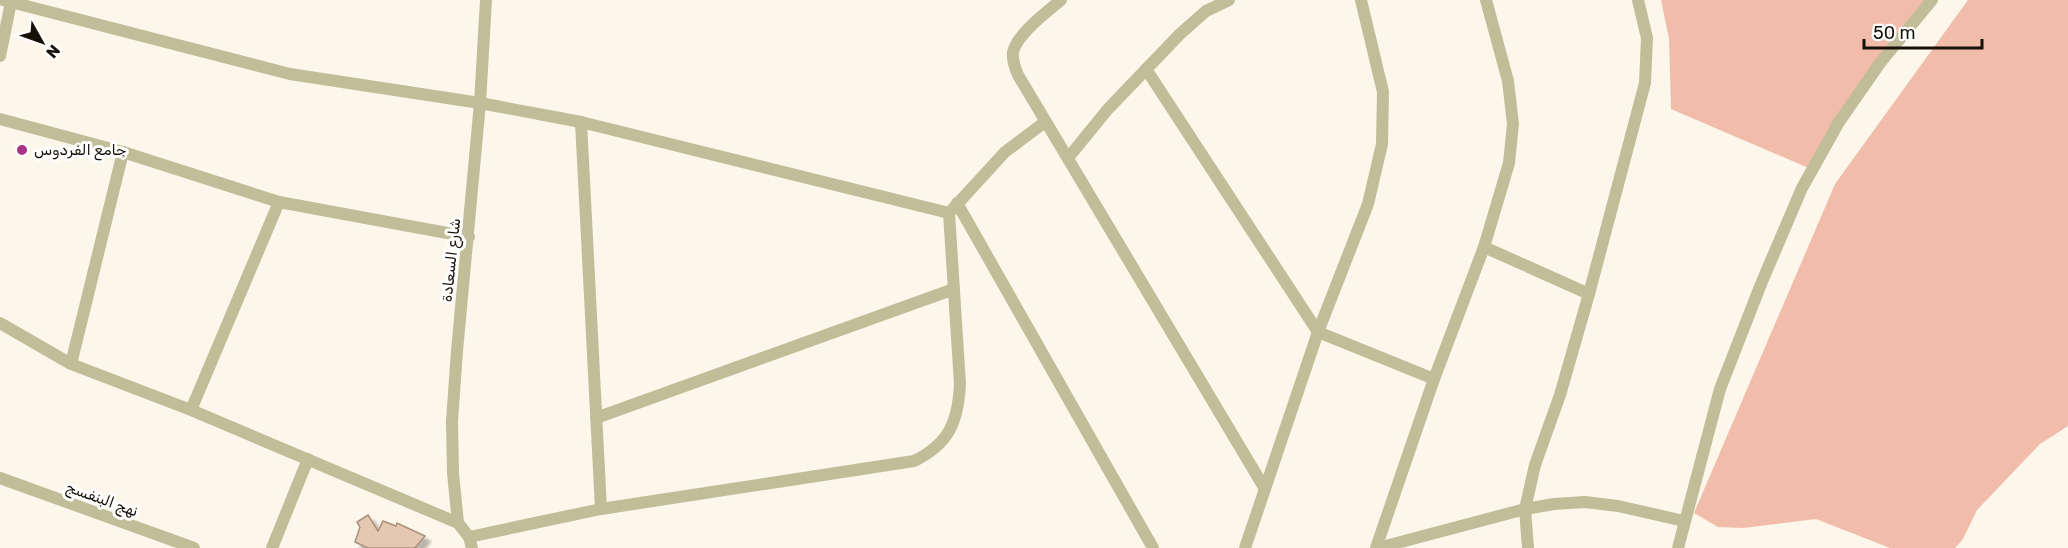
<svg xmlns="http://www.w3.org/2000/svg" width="2068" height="548" viewBox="0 0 2068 548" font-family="Rubik,Cairo,sans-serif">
  <defs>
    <filter id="shadow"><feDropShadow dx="5.5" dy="5.5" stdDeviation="1.5" flood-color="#0004"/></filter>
  </defs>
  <rect width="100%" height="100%" fill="#fdf6ea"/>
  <g fill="#f1bdaa">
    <path d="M 1661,0 L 1928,0 L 1811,169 L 1671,109 L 1669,39 Z"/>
    <path d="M 1968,0 L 2068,0 L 2068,426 L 2040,444 L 1977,510 L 1963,539 L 1955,548 L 1890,548 L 1816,519 L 1743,528 L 1718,527 L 1694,513 L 1835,184 Z"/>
  </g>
  <path fill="#e5c8b1" stroke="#a98e79" stroke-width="1.5" filter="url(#shadow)" d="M 368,515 L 378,531 L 383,521 L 396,526 L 397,523 L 425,536 L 415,548 L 368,548 L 355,542 L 360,527 L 357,522 Z"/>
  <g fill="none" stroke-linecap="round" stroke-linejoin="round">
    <g stroke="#c2bd99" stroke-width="12">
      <path d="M 3,0 L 290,74 L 480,103 L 581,122 L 949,213"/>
      <path d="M 1061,0 C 1047,12 1017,34 1013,52 C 1012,60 1015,68 1018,75 L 1265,489"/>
      <path d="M 0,56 L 11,2"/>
      <path d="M 1146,69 L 1318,332 L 1434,379"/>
      <path d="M 0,119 L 123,152 L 279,202 L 469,237"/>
      <path d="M 581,122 L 601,509"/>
      <path d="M 1068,158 L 1108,109 L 1180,34 L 1206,11 L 1229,0"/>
      <path d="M 957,203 L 1153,548"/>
      <path d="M 1484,247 L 1589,294"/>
      <path d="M 0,323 L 71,364 L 191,410 L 458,523 L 469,537 L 472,548"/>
      <path d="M 71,364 L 123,152"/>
      <path d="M 191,410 L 279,202"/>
      <path d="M 596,418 L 954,289"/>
      <path d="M 0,478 L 194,548"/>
      <path d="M 458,523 L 453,473 L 452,421 L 457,351 L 480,103 L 486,0"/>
      <path d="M 469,537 L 601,509 L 914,461 C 949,444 958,422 960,384 L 949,213 L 1005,152 L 1045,122"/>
      <path d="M 272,548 L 308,459"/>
      <path d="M 1245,548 L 1318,332 L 1368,204 L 1382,144 L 1383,92 L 1361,0"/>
      <path d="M 1376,548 L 1434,379 L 1484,247 L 1509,163 L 1513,124 L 1508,81 L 1486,0"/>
      <path d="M 1378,548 L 1525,509 L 1554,504 L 1585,502 L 1618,506 L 1684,521"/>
      <path d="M 1528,548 L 1525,509 L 1535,465 L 1560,395 L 1589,294 L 1645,83 L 1647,38 L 1638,0"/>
      <path d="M 1678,548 L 1720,389 L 1761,284 L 1802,188 L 1839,122 L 1880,63 L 1932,0"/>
    </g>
  </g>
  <circle fill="#ab3287" stroke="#fff" stroke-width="2" cx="22" cy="150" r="6"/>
  <g text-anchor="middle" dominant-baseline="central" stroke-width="6" stroke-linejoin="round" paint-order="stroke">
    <g font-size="15" fill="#171107" stroke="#fff" text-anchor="start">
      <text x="34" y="150">جامع الفردوس</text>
    </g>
    <g font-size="15" fill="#171107" stroke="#fff">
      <text transform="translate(451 260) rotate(-84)">شارع السعادة</text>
      <text transform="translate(102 499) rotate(20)">نهج البنفسج</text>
    </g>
  </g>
  <g transform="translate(42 42) rotate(130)" stroke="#ffffff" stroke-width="4.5" paint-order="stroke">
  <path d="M0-4.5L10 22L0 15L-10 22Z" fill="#171107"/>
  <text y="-9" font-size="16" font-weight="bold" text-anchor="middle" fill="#171107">N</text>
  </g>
  <path d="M1864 39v9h118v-9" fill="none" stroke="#171107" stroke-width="3"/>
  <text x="1873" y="39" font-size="18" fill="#171107" stroke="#ffffff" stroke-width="4.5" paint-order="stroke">50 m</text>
</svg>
